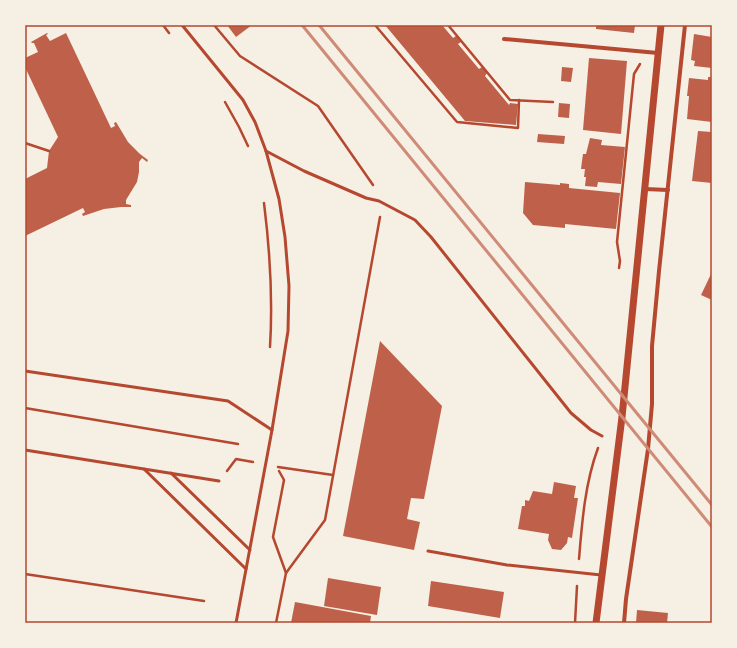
<svg xmlns="http://www.w3.org/2000/svg" width="737" height="648" viewBox="0 0 737 648" font-family="Overpass,sans-serif">
  <rect width="100%" height="100%" fill="#f6efe4"/>
  <g fill="#bf614a">
    <path d="M 227,25 L 252,25 L 236,37 Z"/>
    <path d="M 385,25 L 442,25 L 453,38 L 456,36 L 461,42 L 458,44 L 479,69 L 482,67 L 487,73 L 485,76 L 509,105 L 510,103 L 518,104 L 516,125 L 465,121 Z"/>
    <path d="M 596,25 L 635,25 L 634,33 L 596,29 Z"/>
    <path d="M 47,33 L 48,34 L 46,35 L 50,41 L 66,33 L 111,128 L 115,126 L 114,123 L 116,122 L 128,142 L 140,154 L 148,160 L 147,162 L 142,158 L 139,162 L 139,172 L 137,182 L 126,200 L 126,204 L 131,205 L 131,207 L 121,207 L 104,209 L 83,216 L 82,214 L 85,212 L 83,208 L 25,236 L 25,179 L 47,168 L 49,151 L 58,137 L 25,67 L 25,58 L 38,52 L 34,43 L 32,43 L 31,42 Z"/>
    <path d="M 694,34 L 712,37 L 712,68 L 694,66 L 695,61 L 691,60 Z"/>
    <path d="M 589,58 L 627,61 L 621,134 L 583,130 Z"/>
    <path d="M 562,67 L 573,68 L 571,82 L 561,81 Z"/>
    <path d="M 708,77 L 712,77 L 712,122 L 687,119 L 689,96 L 687,96 L 689,78 L 708,80 Z"/>
    <path d="M 559,103 L 570,104 L 569,118 L 558,117 Z"/>
    <path d="M 698,131 L 712,132 L 712,183 L 692,181 Z"/>
    <path d="M 538,134 L 565,136 L 564,144 L 537,142 Z"/>
    <path d="M 590,138 L 602,140 L 601,145 L 625,147 L 621,184 L 598,182 L 597,187 L 585,186 L 586,177 L 584,177 L 585,169 L 581,169 L 582,161 L 583,154 L 586,154 Z"/>
    <path d="M 525,182 L 560,185 L 560,183 L 569,184 L 569,188 L 620,193 L 616,229 L 565,224 L 565,228 L 533,225 L 523,213 Z"/>
    <path d="M 712,272 L 712,300 L 701,295 Z"/>
    <path d="M 380,341 L 442,406 L 424,499 L 411,498 L 407,519 L 420,522 L 414,550 L 343,536 Z"/>
    <path d="M 554,482 L 576,486 L 574,498 L 578,498 L 572,538 L 568,537 L 567,543 L 561,550 L 552,549 L 548,540 L 549,534 L 518,529 L 522,506 L 525,506 L 525,500 L 529,501 L 533,491 L 552,494 Z"/>
    <path d="M 328,578 L 381,587 L 377,615 L 324,606 Z"/>
    <path d="M 431,581 L 504,592 L 500,618 L 428,606 Z"/>
    <path d="M 295,602 L 371,616 L 370,623 L 291,623 Z"/>
    <path d="M 637,610 L 668,613 L 667,623 L 636,623 Z"/>
  </g>
  <g fill="none" stroke-linecap="round" stroke-linejoin="round">
    <g stroke="#b5482f" stroke-width="2.5">
      <path d="M 163,25 L 169,33"/>
      <path d="M 214,25 L 240,56 L 318,106 L 373,185"/>
      <path d="M 375,25 L 457,122 L 518,128 L 519,100"/>
      <path d="M 448,25 L 510,100 L 553,102"/>
      <path d="M 225,102 L 239,127 L 248,146"/>
      <path d="M 25,143 L 49,151"/>
      <path d="M 264,203 C 270,251 273,298 270,347"/>
      <path d="M 619,268 L 620,261 L 617,242 L 634,74 L 640,64"/>
      <path d="M 25,408 L 238,444"/>
      <path d="M 278,467 L 333,475"/>
      <path d="M 227,471 L 236,459 L 253,462"/>
      <path d="M 279,471 L 284,480 L 273,537 L 286,573"/>
      <path d="M 579,559 C 582,522 585,483 598,448"/>
      <path d="M 25,574 L 204,601"/>
      <path d="M 276,623 L 286,573 L 325,520 L 380,217"/>
      <path d="M 575,623 L 577,586"/>
    </g>
    <g stroke="#b5482f" stroke-width="3">
      <path d="M 182,25 L 243,100 L 255,122 L 266,151 L 279,199 L 285,237 L 289,286 L 288,331 L 272,430 L 236,623"/>
      <path d="M 266,151 L 304,171 L 366,198 L 379,201 L 415,220 L 431,237 L 571,413 L 591,430 L 602,436"/>
      <path d="M 25,371 L 228,401 L 272,430"/>
      <path d="M 25,450 L 219,481"/>
      <path d="M 144,469 L 246,569"/>
      <path d="M 171,473 L 250,550"/>
      <path d="M 428,551 L 507,565 L 601,575"/>
    </g>
    <g stroke="#b5482f" stroke-width="4">
      <path d="M 504,39 L 658,53"/>
      <path d="M 645,189 L 668,190"/>
      <path d="M 624,623 L 626,599 L 648,449 L 652,404 L 652,346 L 659,271 L 685,25"/>
    </g>
    <path stroke="#b5482f" stroke-width="7" d="M 596,623 L 622,417 L 661,25"/>
    <g stroke="#cf8b77" stroke-width="3">
      <path d="M 302,25 L 712,527"/>
      <path d="M 319,25 L 712,505"/>
    </g>
  </g>
  <rect width="737" height="648" fill="none" stroke="#f6efe4" stroke-width="52"/>
  <rect x="26" y="26" width="685" height="596" fill="none" stroke="#b5482f" stroke-width="1.5"/>
</svg>
